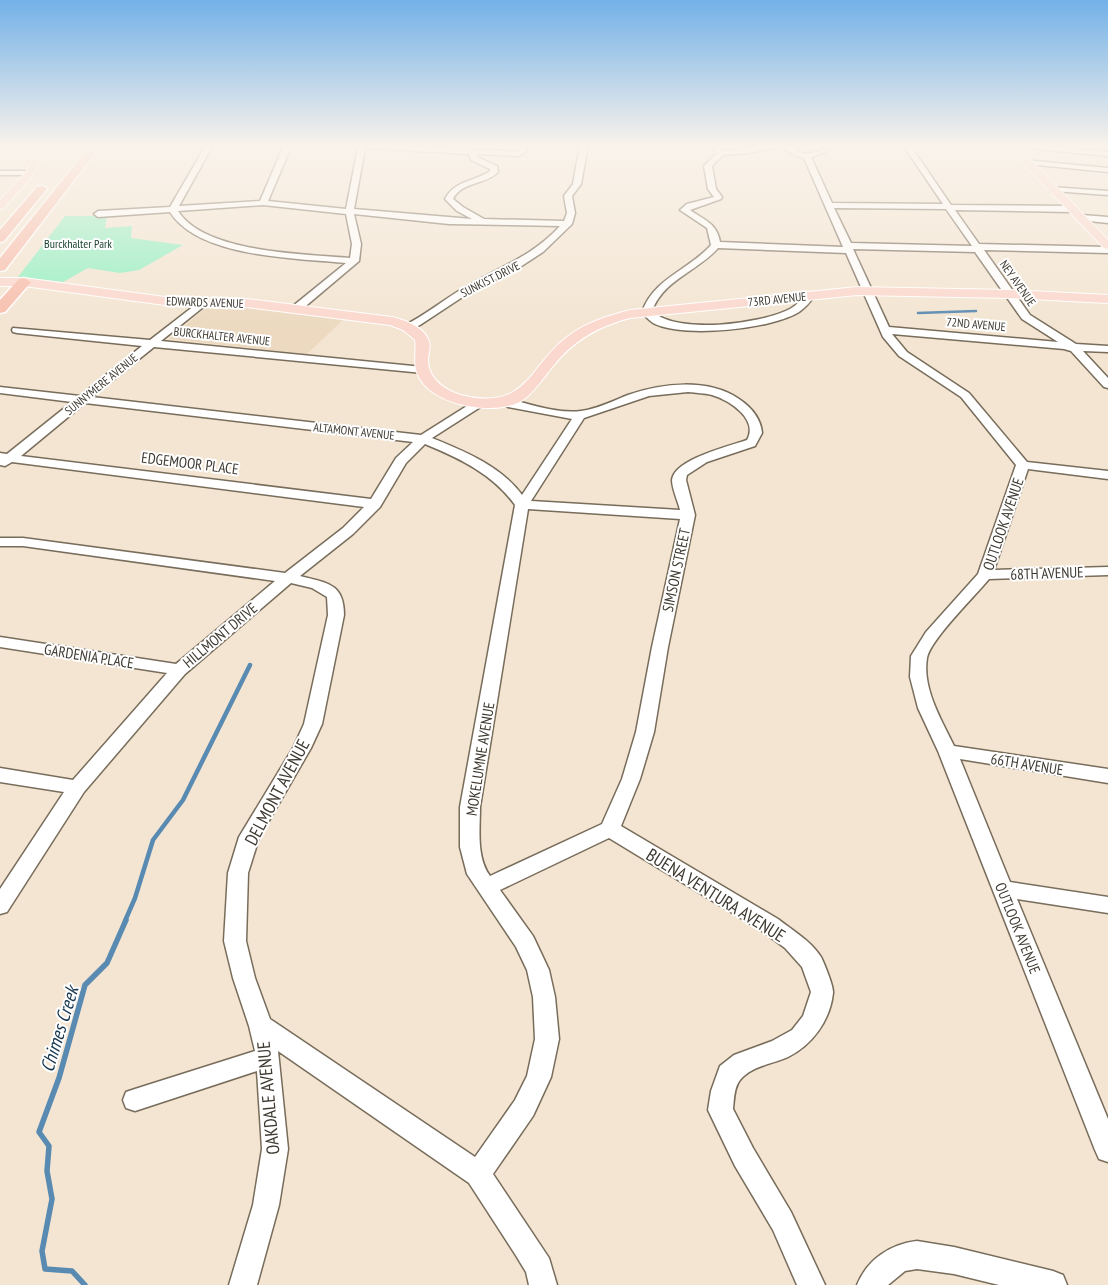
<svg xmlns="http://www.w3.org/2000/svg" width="1108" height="1285" viewBox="0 0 1108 1285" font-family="'PT Sans Narrow',sans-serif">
  <rect width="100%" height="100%" fill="#f3e5d2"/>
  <path fill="#ecd9c0" d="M 217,303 L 345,318 L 307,354 L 169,339 L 210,304 Z"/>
  <path fill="#95f0c3" d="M 65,216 L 107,216 L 105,228 L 132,226 L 131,238 L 183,245 L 139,270 L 120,273 L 88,268 L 63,282 L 18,277 Z"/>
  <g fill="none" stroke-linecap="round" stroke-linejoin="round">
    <path stroke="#598ab1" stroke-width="2.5" d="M 918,313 L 976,311"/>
    <path stroke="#598ab1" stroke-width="4.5" d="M 125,921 L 135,898 L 153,840 L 183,800 L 250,665"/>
    <path stroke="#598ab1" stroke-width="5.5" d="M 85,1285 L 72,1271 L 45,1269 L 42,1251 L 52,1199 L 47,1171 L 49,1146 L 39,1132 L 59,1078 L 85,985 L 107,963 L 126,920"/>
    <defs>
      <g id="minor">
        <path d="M 206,145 L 213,145 L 179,206 L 260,201 L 284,145 L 292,145 L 268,201 L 346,209 L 358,148 L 344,145 L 393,145 L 517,152 L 519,150 L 518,145 L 526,145 L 527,151 L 519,156 L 477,154 L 477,157 L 497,166 L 498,172 C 486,185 462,181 453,199 L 463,207 L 484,219 L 564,221 L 567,213 L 564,196 L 573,184 L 580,145 L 588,145 L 581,184 L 572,196 L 575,213 L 572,224 L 543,252 L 520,267 L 470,292 L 420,325 L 409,330 L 405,329 L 404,327 L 405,325 C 426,315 444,299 464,288 C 498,268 533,256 560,226 L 449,224 L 354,214 L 361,244 L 359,261 L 301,310 L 293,310 L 293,306 L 346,263 C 296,258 199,258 170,212 L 98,217 L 94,214 L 98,211 L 170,207 ZM 365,148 L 469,154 L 471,160 L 490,169 L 490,171 C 474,182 455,180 445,199 L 457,211 L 472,219 L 354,209 ZM 263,205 L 346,214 L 352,244 L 350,258 C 305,254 204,253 178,211 Z"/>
        <path d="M 710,145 L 717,145 L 723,151 C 744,149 768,141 789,145 C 796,146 799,154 806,154 C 820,153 831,145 844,145 L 811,157 L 832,203 L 943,204 L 903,145 L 910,145 L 951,205 L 1072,206 L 1076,209 L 1072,212 L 955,210 L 979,244 L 1108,247 L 1108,253 L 984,250 L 1030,315 L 1076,344 L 1108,346 L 1108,352 L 1083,351 L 1108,378 L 1108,388 L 1104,387 L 1071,351 L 1064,349 L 892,334 L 907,352 L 969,393 L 1027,462 L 1108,471 L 1108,479 L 1028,469 L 994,570 L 1108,567 L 1108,575 L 989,579 C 976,595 930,640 927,658 C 922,688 941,719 954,746 L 1108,769 L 1108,783 L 960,759 L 1010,882 L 1108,897 L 1108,913 L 1017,899 L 1108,1119 L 1108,1162 L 1099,1159 L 1095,1150 L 938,751 L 918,708 L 910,677 L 911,656 L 926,632 L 978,574 L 1016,465 L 961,397 L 899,356 L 883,337 L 846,253 L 718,248 C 698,271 663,280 652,311 C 677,335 761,324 790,309 C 797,305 802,299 806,293 L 814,293 L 815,295 C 811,301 806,307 799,312 C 772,329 685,338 655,324 C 651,322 647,318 643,314 L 642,312 C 654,278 689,270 711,245 L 707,228 L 680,210 L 687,204 L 714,197 L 708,189 L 704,166 L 717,153 ZM 778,147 C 788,149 794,157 804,158 L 843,247 L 720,242 C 717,223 704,220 690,210 L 721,199 L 722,197 L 716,189 L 712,166 L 723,155 L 748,153 ZM 834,208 L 946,209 L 972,246 L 851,243 ZM 853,249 L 975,252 L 1022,319 L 1058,342 L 889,327 Z"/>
        <path d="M 1014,145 L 1041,145 L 1108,152 L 1108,156 L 1017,147 Z"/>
        <path d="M 1024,160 L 1108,168 L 1108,172 L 1027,164 L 1024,164 Z"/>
        <path d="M 0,171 L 30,171 L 34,173 L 30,175 L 0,175 Z"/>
        <path d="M 1050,187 L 1108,191 L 1108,195 L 1053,191 L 1050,191 Z"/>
        <path d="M 1082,215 L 1108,217 L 1108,223 L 1079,220 L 1078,218 Z"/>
        <path d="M 203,299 L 207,300 L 207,304 L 161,341 L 423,367 L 429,370 L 423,373 L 154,347 L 92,397 L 421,435 L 478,399 L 484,403 L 482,406 L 432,438 C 464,451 501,466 522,495 L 572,419 L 508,407 L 500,402 L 502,399 L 506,398 C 529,404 557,414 581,411 C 597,409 613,401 628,395 C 662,383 708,378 739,399 C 751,407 761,419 762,433 L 755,446 L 707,462 L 687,475 L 686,480 L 695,515 L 668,647 L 654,732 L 640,779 L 621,826 L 778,919 C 792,930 811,941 821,957 C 824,963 834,987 833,993 C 830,1021 812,1045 788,1057 C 772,1064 752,1066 740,1080 C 734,1087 734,1100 733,1109 L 753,1148 L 791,1212 L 825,1285 L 797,1285 L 773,1230 L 735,1166 L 708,1110 L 711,1091 L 720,1066 L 734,1055 L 772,1041 L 792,1030 L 803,1016 L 811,992 L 802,967 L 785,948 L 762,931 L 609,838 L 500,890 L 533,936 L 549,970 L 555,997 L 559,1039 L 551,1077 L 533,1116 L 493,1174 L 549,1258 L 557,1285 L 529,1285 L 526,1272 L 515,1254 L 469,1183 L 278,1051 L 288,1149 L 279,1205 L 257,1285 L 229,1285 L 253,1205 L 262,1149 L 257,1071 L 135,1111 L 126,1108 L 123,1100 L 126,1092 L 135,1089 L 255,1051 L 249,1026 L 233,978 L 224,941 L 228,873 L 239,837 L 293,748 L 304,724 L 328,615 L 327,597 L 312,588 L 291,583 L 185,674 L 84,792 L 7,912 L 0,914 L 0,889 L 64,792 L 0,782 L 0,768 L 73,780 L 167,673 L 0,647 L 0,637 L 176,664 L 275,581 L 23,546 L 0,546 L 0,538 L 23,538 L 285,573 L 343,528 L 364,507 L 12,462 L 5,466 L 0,465 L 0,453 L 7,454 L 72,402 L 0,393 L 0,387 L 80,396 L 142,346 L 17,333 L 13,332 L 12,330 L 13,328 L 150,340 ZM 688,392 C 696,393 704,393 712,395 C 729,400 759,419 747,440 C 730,446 674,459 672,480 C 672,489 678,501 680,510 L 531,501 L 584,418 L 649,396 ZM 85,403 L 413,442 L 396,458 L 371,499 L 21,456 ZM 425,444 C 459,458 493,474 515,505 L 460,807 L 460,847 L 467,874 L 516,947 L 527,970 L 533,997 L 535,1039 L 527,1076 L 515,1100 L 475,1157 L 270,1019 L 255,978 L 246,941 L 248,873 L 259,838 L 311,748 L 322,724 L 344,615 C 344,583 327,583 300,576 L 353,534 L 380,507 L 406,463 ZM 528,509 L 680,519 L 652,647 L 636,732 L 622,779 L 602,824 L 490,876 C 476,857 480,829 480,807 Z"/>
        <path d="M 917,1241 L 954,1247 L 1053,1271 L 1063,1275 L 1067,1285 L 999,1285 L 954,1274 L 917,1269 L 905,1271 L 888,1285 L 857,1285 C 867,1260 890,1244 917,1241 Z"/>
      </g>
      <g id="major">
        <path d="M 41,145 L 50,145 L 33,175 L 4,208 L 0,209 L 0,200 L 26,172 Z"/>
        <path d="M 1019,145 L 1027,145 L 1028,157 L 1108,240 L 1108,249 L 1104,248 L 1024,164 L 1018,157 Z"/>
        <path d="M 0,278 L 24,278 L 165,297 L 247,299 L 392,317 C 405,320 424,327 429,341 C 431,348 428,354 428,360 C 428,382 451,394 470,397 C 528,407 529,366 567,337 C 586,322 608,316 630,310 L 857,287 L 1010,290 L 1108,295 L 1108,303 L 1010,298 L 857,295 L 630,318 C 599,326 574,340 554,365 C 544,377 535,391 523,400 C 497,417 433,406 419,377 C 412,365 417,353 415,340 L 403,330 L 390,325 L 247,307 L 165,305 L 24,286 L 0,286 Z"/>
      </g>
      <g id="highway">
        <path d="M 91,145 L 101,145 L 5,270 L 0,271 L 0,258 Z"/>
        <path d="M 41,186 L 45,187 L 47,189 L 45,191 L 4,241 L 0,242 L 0,230 L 37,187 Z"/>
        <path d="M 24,278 L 31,282 L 5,312 L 0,313 L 0,300 L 19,279 Z"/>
      </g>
    </defs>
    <use href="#minor" stroke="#786c5b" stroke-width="3"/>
    <use href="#major" stroke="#fff" stroke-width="2"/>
    <use href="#highway" stroke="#fff" stroke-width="3"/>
    <use href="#minor" fill="#fff" fill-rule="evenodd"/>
    <use href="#major" fill="#fbd8ce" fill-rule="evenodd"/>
    <use href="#highway" fill="#f8bead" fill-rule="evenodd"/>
  </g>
  <linearGradient id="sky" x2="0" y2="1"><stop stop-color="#73b1e8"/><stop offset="0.45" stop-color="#faf3eb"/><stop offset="1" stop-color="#faf3eb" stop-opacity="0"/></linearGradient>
  <rect width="1108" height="325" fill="url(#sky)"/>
  <g text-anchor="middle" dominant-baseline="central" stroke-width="4" stroke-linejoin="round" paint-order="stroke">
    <g font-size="12" fill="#163f2d" stroke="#fff">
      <text x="78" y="243">Burckhalter Park</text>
    </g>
    <g font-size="12" fill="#3f3a32" stroke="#fff">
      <text transform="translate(490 279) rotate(-27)">SUNKIST DRIVE</text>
      <text transform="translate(1018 283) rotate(55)">NEY AVENUE</text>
      <text transform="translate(777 299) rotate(-6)">73RD AVENUE</text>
      <text transform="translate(205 302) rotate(2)">EDWARDS AVENUE</text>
      <text transform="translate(976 324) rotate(5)">72ND AVENUE</text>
      <text transform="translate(222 336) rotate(6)">BURCKHALTER AVENUE</text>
      <text transform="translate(101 384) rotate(-39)">SUNNYMERE AVENUE</text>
      <text transform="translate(354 431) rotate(6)">ALTAMONT AVENUE</text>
    </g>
    <g font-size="15" fill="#3f3a32" stroke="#fff">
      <text transform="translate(190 463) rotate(7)">EDGEMOOR PLACE</text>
      <text transform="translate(1003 524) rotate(-71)">OUTLOOK AVENUE</text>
      <text transform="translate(676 570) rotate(-78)">SIMSON STREET</text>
      <text transform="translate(1047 573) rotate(-2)">68TH AVENUE</text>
      <text transform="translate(220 635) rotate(-40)">HILLMONT DRIVE</text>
      <text transform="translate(89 656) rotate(9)">GARDENIA PLACE</text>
      <text transform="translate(480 759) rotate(-81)">MOKELUMNE AVENUE</text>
      <text transform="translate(1027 764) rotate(9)">66TH AVENUE</text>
      <text transform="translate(1018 928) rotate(68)">OUTLOOK AVENUE</text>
    </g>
    <g font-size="18" fill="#3f3a32" stroke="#fff">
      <text transform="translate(277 792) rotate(-62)">DELMONT AVENUE</text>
      <text transform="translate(716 895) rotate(32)">BUENA VENTURA AVENUE</text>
      <text transform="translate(268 1098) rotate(-95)">OAKDALE AVENUE</text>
    </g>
    <g font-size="19" font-style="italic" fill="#1a3951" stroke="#fff">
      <text transform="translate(59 1029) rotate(-73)">Chimes Creek</text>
    </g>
  </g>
</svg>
